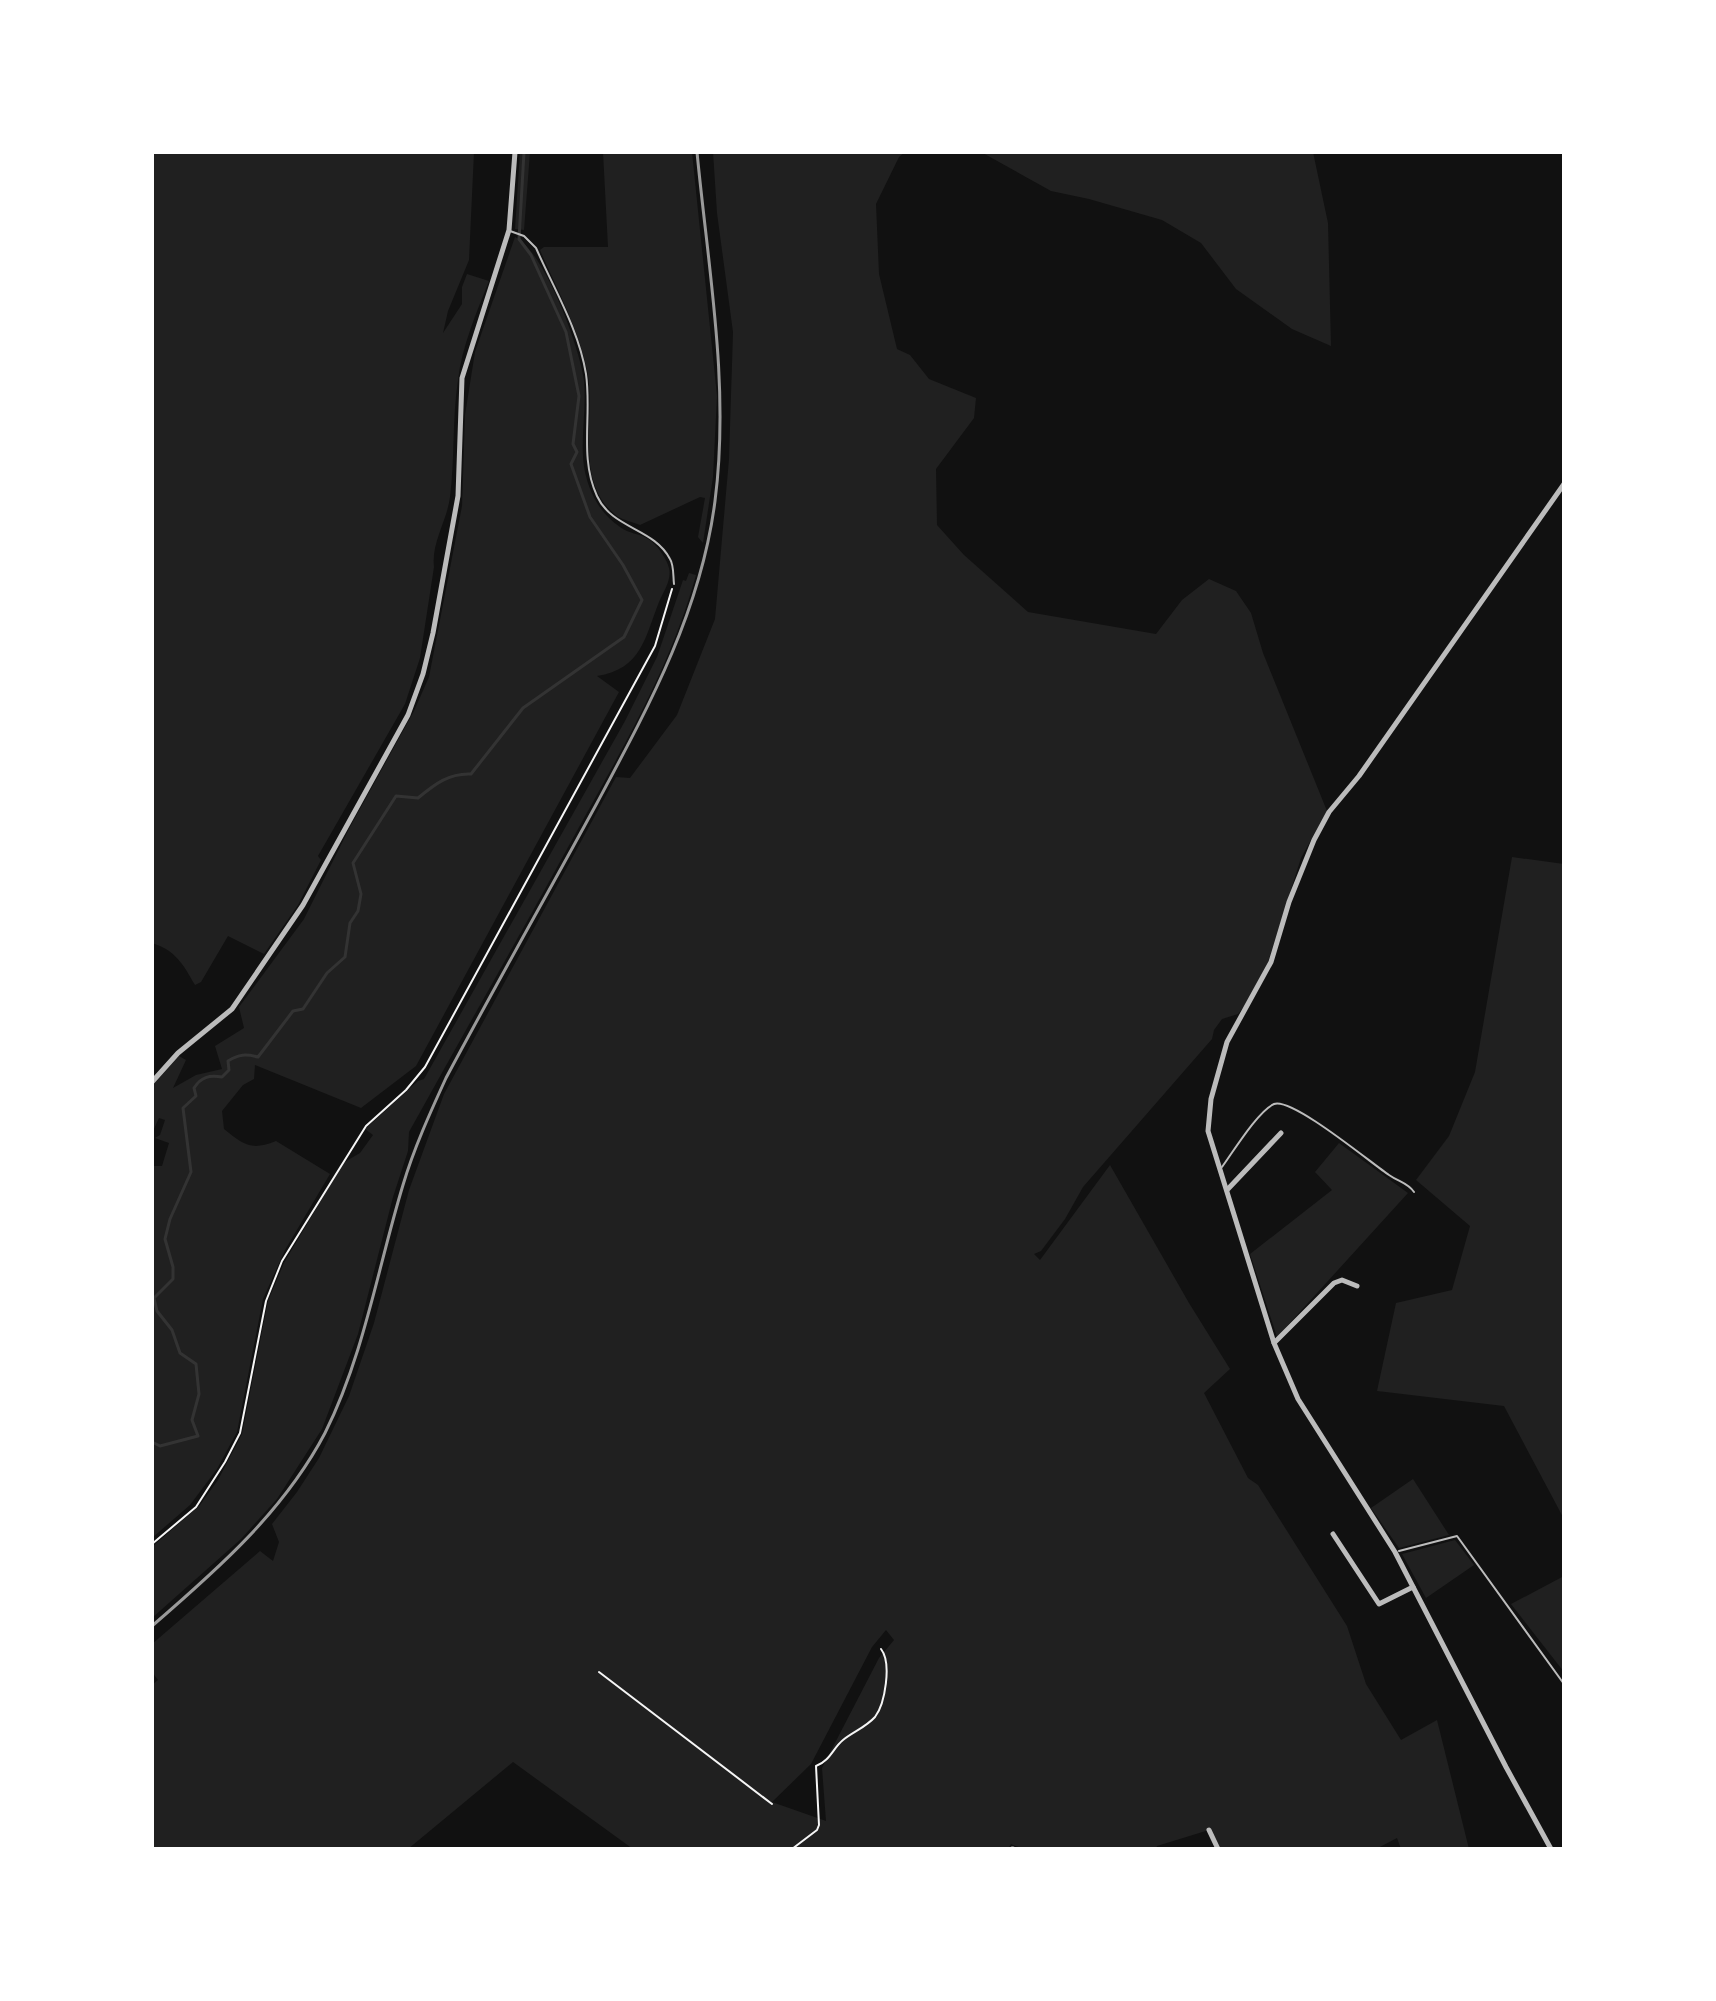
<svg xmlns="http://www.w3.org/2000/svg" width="1716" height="2001" viewBox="0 0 1716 2001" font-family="'Archivo Narrow',sans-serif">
  <rect width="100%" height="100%" fill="#111"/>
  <g fill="#202020" fill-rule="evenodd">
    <path d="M 152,152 L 474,152 L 469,260 L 448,311 L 443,333 L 462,304 L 462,287 L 467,274 L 489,281 C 476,314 462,346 458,380 C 452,419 455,458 450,497 C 447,521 431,543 434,567 L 420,658 L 405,704 L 318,856 L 321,860 L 298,905 L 264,954 L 228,936 L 201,982 L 195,985 C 183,964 175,950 152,943 Z"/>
    <path d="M 520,152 L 530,152 L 524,230 L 515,229 Z"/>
    <path d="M 603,152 L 692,152 L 717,396 L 713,477 L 703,543 L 698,537 L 705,498 L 700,497 L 640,525 C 633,522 623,520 617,516 C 572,482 597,416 587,370 C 578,328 557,289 540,250 L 544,247 L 608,247 Z"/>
    <path d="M 713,152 L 905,152 L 899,157 L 876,204 L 879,274 L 897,349 L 910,355 L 929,379 L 976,398 L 974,418 L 936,469 L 937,525 L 964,555 L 1028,612 L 1156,634 L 1182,600 L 1209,579 L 1236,591 L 1251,613 L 1263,653 L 1327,811 L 1301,858 L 1268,962 L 1246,1004 L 1238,1014 L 1222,1019 L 1214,1030 L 1212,1039 L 1083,1187 L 1065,1219 L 1041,1251 L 1034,1254 L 1040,1260 L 1110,1165 L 1189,1303 L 1230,1369 L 1204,1393 L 1248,1478 L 1258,1485 L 1347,1626 L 1366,1684 L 1401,1740 L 1437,1720 L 1469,1849 L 1401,1849 L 1397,1838 L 1376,1849 L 1218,1849 L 1209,1830 L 1157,1846 L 1156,1849 L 1023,1849 L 1011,1844 L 1008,1849 L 633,1849 L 513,1762 L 408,1849 L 152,1849 L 152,1685 L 158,1680 L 152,1672 L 152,1644 L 260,1551 L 273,1561 L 279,1542 L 272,1524 L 297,1492 L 319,1458 L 349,1396 L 374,1323 L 409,1190 L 444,1094 L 616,777 L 630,778 L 677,715 L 715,619 L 729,459 L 733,332 L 717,213 ZM 886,1630 L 894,1640 L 879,1658 L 822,1768 L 826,1821 L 772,1802 L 811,1764 L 872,1647 Z"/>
    <path d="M 981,152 L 1313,152 L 1328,223 L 1331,346 L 1292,329 L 1236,289 L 1201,243 L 1162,220 L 1089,199 L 1051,191 Z"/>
    <path d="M 515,237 C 545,252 580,348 584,381 C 587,411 579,443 585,472 C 590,495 601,514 620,527 C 629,534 639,533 648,539 C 656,543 667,559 669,568 C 672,580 663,592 659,602 C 645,637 642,669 597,676 L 619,692 L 416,1066 L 361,1108 L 255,1065 L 254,1079 L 243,1085 L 222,1111 L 224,1129 C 244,1145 251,1151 276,1141 L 330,1174 L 285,1250 L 263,1299 L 237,1432 L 217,1469 L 190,1505 L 152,1538 L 152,1166 L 162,1166 L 169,1143 L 155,1138 L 160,1135 L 165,1120 L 159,1118 L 152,1133 L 152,1086 L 179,1056 L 186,1060 L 173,1088 L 196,1075 L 222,1069 L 215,1046 L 244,1028 L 239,1007 L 304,919 L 350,827 L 414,711 L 429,677 L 462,506 L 465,415 L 475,352 Z"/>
    <path d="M 689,573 L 696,575 C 672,662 628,739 584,818 C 527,923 467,1027 409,1132 L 408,1151 L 393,1197 L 358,1334 L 322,1429 L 277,1499 L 241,1539 L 152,1618 L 152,1547 L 200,1505 L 218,1480 L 242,1434 L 268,1301 L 284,1263 L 343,1163 L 360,1153 L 373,1135 L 365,1129 L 418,1081 L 424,1079 L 625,721 L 657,657 L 683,580 L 686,581 Z"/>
    <path d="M 1512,857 L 1564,864 L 1564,1519 L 1504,1406 L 1377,1391 L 1396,1303 L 1452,1290 L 1470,1226 L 1416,1180 L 1449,1136 L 1475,1072 Z"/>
    <path d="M 1339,1143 L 1408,1193 L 1277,1337 L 1250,1254 L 1332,1190 L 1315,1172 Z"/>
    <path d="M 1413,1479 L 1449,1535 L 1399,1548 L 1371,1508 Z"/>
    <path d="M 1455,1540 L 1474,1565 L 1426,1598 L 1402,1554 Z"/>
    <path d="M 1564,1576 L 1564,1672 L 1511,1604 Z"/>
  </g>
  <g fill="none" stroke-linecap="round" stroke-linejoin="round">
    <path stroke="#333" stroke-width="3" d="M 152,1442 L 160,1446 L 198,1436 L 192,1420 L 199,1394 L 196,1364 L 180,1353 L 172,1330 L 157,1311 L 154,1298 L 173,1279 L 173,1267 L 165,1239 L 170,1219 L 191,1172 L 183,1108 L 196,1096 L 194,1088 C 201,1077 209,1075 222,1077 L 229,1070 L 228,1061 C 239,1054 246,1054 258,1057 L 293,1011 L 303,1009 L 327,973 L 345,957 L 350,923 L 358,911 L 361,894 L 353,863 L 396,796 L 418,798 C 435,784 449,773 471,774 L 523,708 L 624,637 L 642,600 L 623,565 L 590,517 L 571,464 L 577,452 L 573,444 L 579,396 L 566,332 L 531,255 L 519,239 L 524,152"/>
    <g stroke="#f5f5f5" stroke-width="2">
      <path d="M 152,1544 L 196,1507 L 225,1462 L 240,1433 L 266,1301 L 282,1261 L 366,1126 L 406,1090 L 425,1067 L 655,646 L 672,589"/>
      <path d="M 599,1672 L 772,1804"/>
      <path d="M 792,1849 L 817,1830 L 819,1825 L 816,1766 C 830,1761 833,1748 843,1740 C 853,1732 866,1727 875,1717 C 885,1704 892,1663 881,1649"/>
    </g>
    <g stroke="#bcbcbc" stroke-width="2">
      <path d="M 510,231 L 524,236 L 536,248 C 554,289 579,330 586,374 C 592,416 579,457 597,496 C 612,529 654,528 670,559 C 674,565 673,576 674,584"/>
      <path d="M 1222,1167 C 1233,1152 1258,1111 1274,1104 C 1292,1097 1371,1163 1389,1175 C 1399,1182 1408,1183 1414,1192"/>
      <path d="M 1399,1551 L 1457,1536 L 1564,1684"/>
    </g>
    <g stroke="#bcbcbc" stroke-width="5">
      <path d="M 152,1082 L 178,1053 L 232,1009 L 303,905 L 408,715 L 423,674 L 433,633 L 458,496 L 462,378 L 509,230 L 515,152"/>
      <path d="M 1227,1190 L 1281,1133"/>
      <path d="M 1274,1343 L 1334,1283 L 1342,1280 L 1357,1286"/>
      <path d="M 1333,1534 L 1379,1604 L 1413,1587"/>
      <path d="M 1209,1830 L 1218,1849"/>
      <path d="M 1012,1849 L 1013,1849"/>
      <path d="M 1551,1849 L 1506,1767 L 1395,1552 L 1298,1399 L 1274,1343 L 1208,1131 L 1211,1099 L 1227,1042 L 1271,962 L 1289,902 L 1314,840 L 1329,812 L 1359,776 L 1564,484"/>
    </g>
    <path stroke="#9a9a9a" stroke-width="3" d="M 152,1626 C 218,1569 284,1511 325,1433 C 364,1355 378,1267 403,1185 C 414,1148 430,1113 446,1078 C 495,986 547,895 597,803 C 649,706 701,611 715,501 C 730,385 708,268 697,152"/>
  </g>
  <rect width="1716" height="2001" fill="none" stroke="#ffffff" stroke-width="308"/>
</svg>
